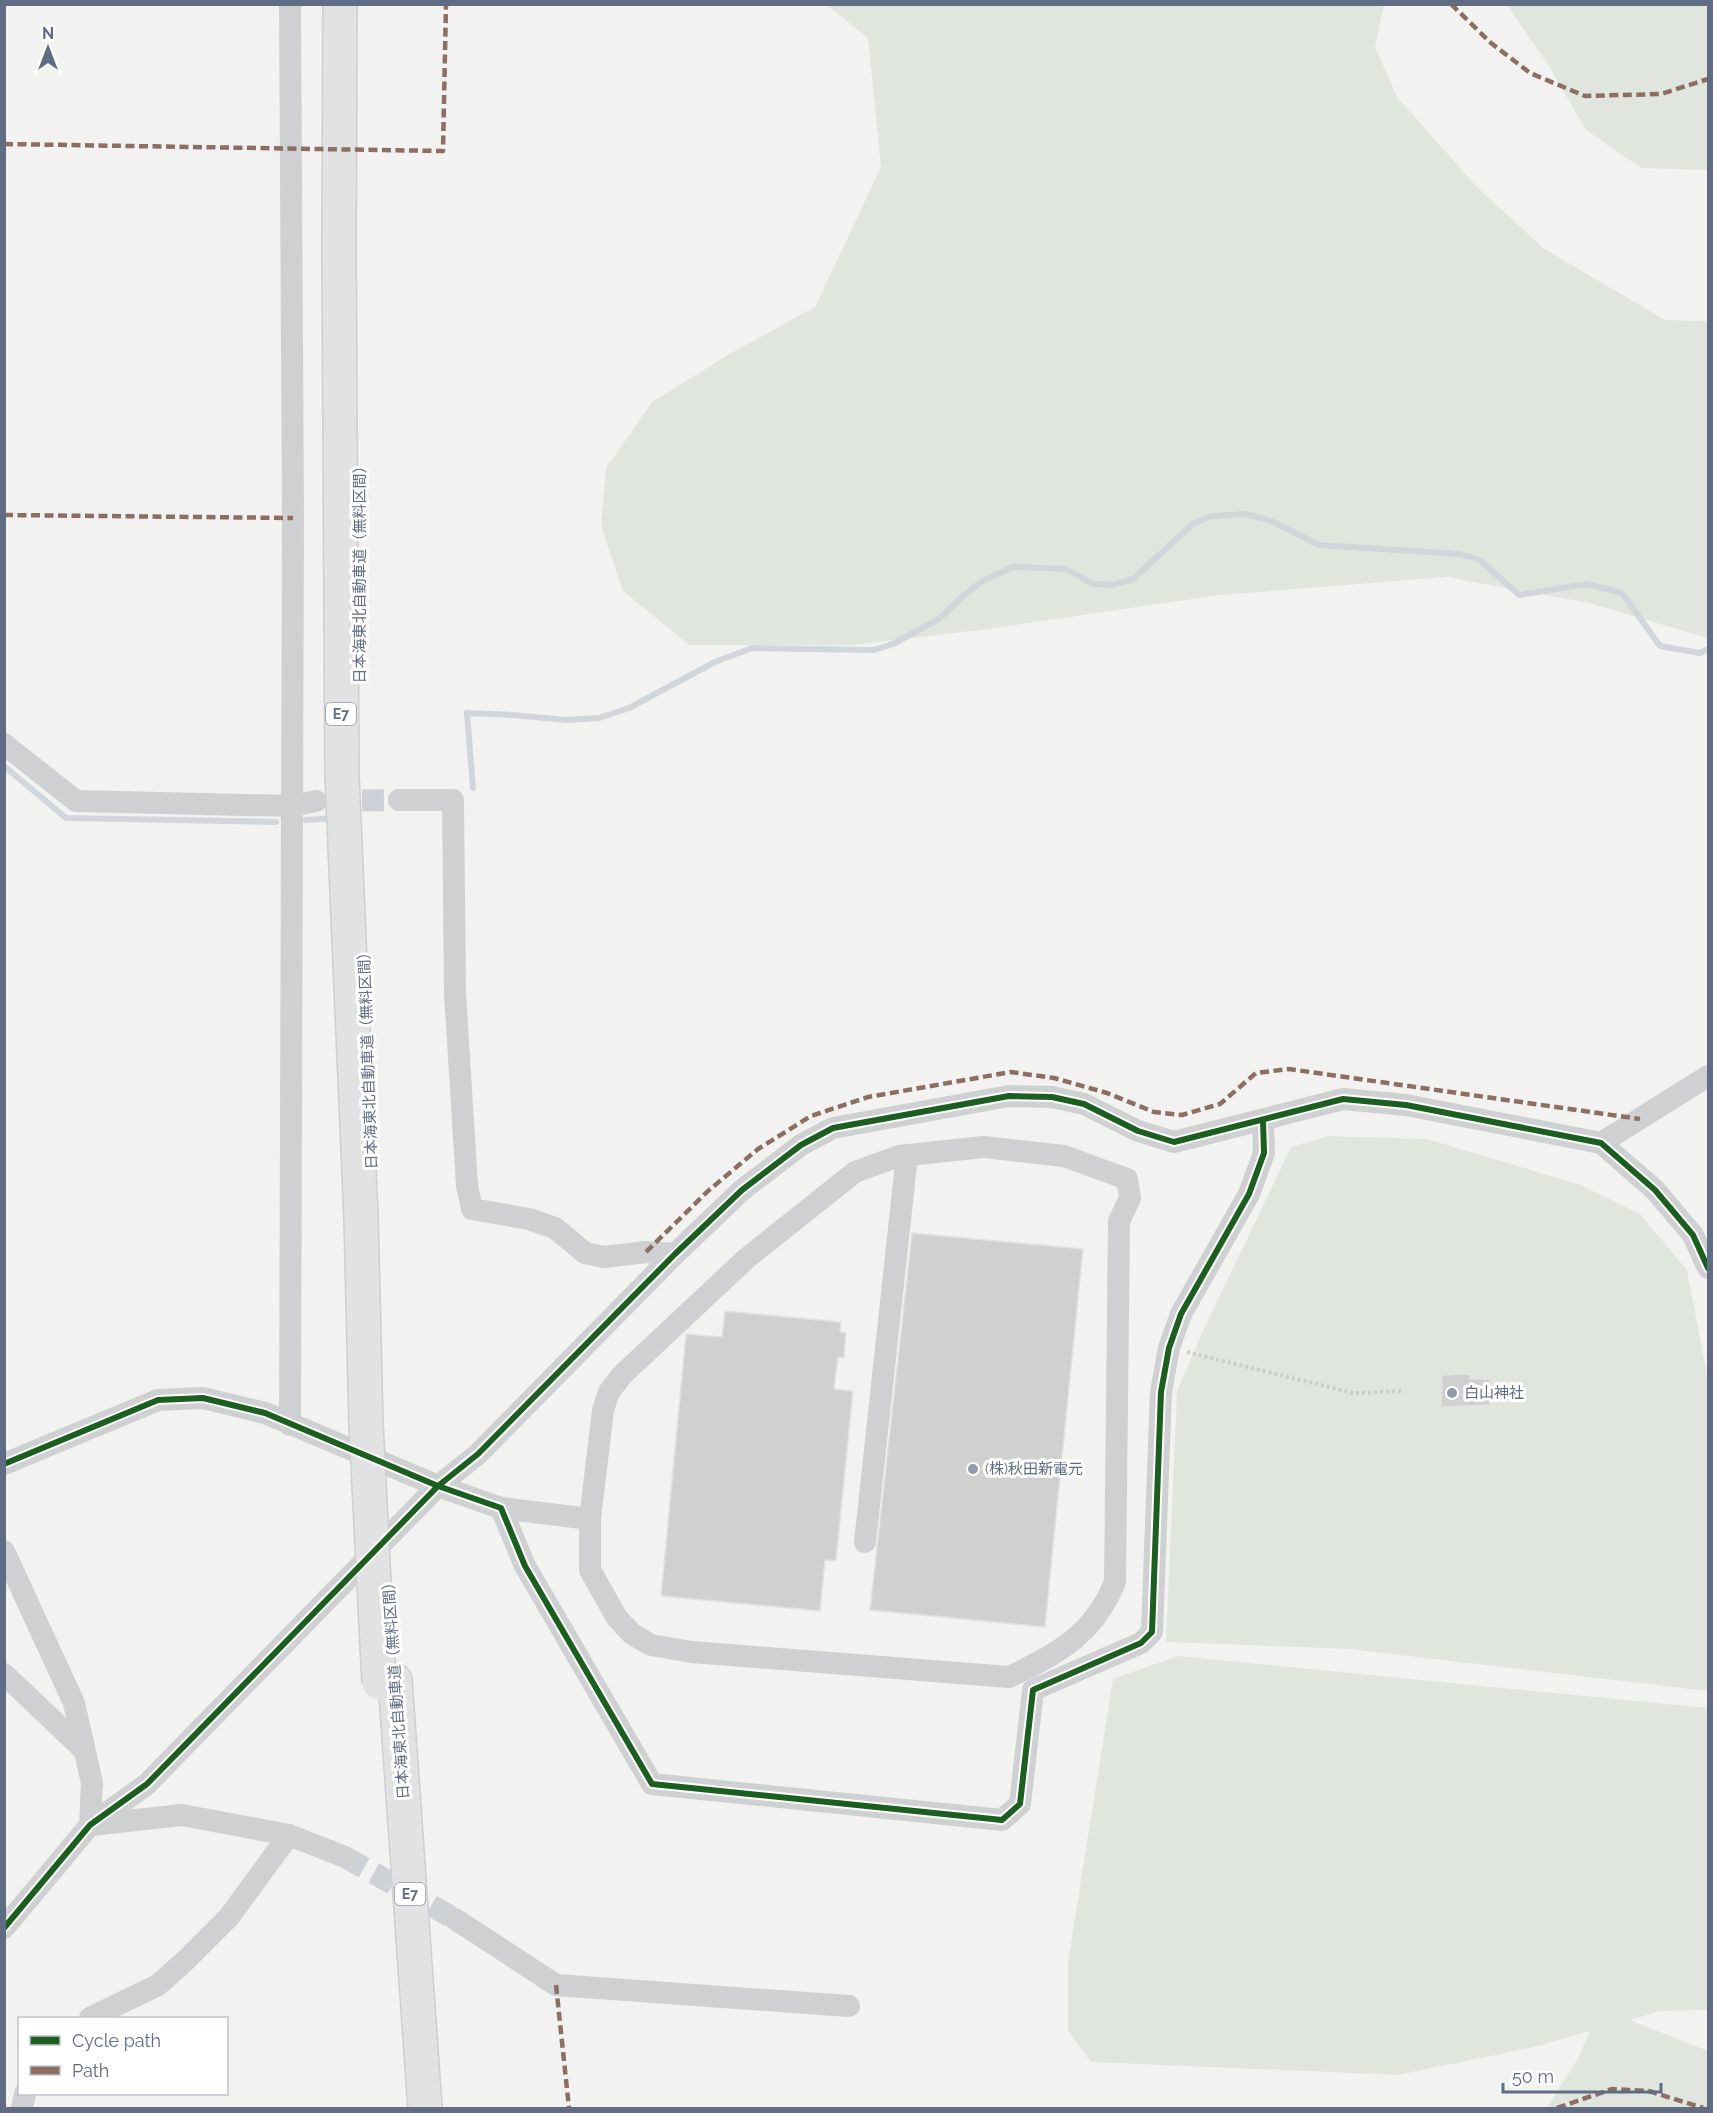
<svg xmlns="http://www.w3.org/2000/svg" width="1713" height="2113" viewBox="0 0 1713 2113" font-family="Raleway,'Noto Sans JP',sans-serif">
  <rect width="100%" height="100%" fill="#f2f3f0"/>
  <g fill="#e0e6de">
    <path d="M 827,5 L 1384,5 L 1375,47 L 1397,97 L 1477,187 L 1543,248 L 1665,320 L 1708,321 L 1708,638 L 1589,603 L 1447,577 L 1221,595 L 980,630 L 853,645 L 689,645 L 623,591 L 601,526 L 606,468 L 652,402 L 731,353 L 815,307 L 881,167 L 868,38 Z"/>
    <path d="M 1507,5 L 1708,5 L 1708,170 L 1641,168 L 1586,130 L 1549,66 Z"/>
    <path d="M 1328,1136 L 1427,1139 L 1581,1185 L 1640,1214 L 1687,1270 L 1708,1380 L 1708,1691 L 1348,1649 L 1166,1642 L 1177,1391 L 1202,1333 L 1291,1147 Z"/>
    <path d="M 1178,1656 L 1708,1708 L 1708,2010 L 1660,2011 L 1630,2020 L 1708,2051 L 1708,2108 L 1547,2108 L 1577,2060 L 1590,2031 L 1539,2046 L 1397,2075 L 1091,2062 L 1068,2031 L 1068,1962 L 1113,1679 Z"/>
  </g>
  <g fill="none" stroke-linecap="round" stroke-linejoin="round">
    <g stroke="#d0d6da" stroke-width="6">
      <path d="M 4,766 L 66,818 L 276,822"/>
      <path d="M 473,788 L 467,713 L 513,715 L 566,720 L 599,718 L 629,708 L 715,662 L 752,648 L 874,650 L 893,644 L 939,619 L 962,597 L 984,580 L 1013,567 L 1066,569 L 1093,584 L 1112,585 L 1133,579 L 1194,523 L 1212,516 L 1246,514 L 1271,521 L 1319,545 L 1460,554 L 1480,560 L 1519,595 L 1587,584 L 1622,593 L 1660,646 L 1700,653 L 1708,649"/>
      <path d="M 306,820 L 335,818"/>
    </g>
  </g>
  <g fill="#cfd1d1" stroke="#e2e2e0" stroke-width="1.5">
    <path d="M 912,1233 L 1083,1249 L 1045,1627 L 870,1610 Z"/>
    <path d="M 725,1311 L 841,1322 L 840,1332 L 846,1333 L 844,1358 L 838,1357 L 834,1389 L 853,1391 L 836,1561 L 825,1560 L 820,1611 L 661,1596 L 686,1334 L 722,1337 Z"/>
    <path d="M 1470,1374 L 1470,1379 L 1490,1379 L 1490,1405 L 1441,1407 L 1442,1375 Z"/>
  </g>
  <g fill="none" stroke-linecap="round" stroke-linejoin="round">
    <g stroke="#ced1d5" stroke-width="22" stroke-dasharray="22 11" stroke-linecap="butt">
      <path d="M 329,801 L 399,800"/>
      <path d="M 345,1857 L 455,1919"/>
    </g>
    <defs>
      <g id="highway">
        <path d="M 340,4 L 339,249 L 342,776 L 361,1217 L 366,1423"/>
        <path d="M 395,1680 L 425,2108"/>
      </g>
    </defs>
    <use href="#highway" stroke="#ced0d0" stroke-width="36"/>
    <path stroke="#ccc" stroke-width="4" stroke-dasharray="3 3" stroke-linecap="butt" d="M 1187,1352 L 1353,1393 L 1404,1391"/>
    <g stroke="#cfd0d1" stroke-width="22">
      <path d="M 4,744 L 76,801 L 292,806 L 316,801"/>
      <path d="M 399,800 L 453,800 L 455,994 L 467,1186 L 472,1209 L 529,1219 L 555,1228 L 585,1253 L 604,1257 L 646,1252 L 675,1254"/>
      <path d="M 1601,1143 L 1708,1076"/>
      <path d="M 290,1425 L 293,518 L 290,4"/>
      <path d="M 4,1464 L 158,1400 L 203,1398 L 265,1413 L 438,1486 L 501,1508 L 525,1566 L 652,1784 L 1002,1820 L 1020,1804 L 1033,1690 L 1141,1643 L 1152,1632 L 1161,1392 L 1169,1348 L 1181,1314 L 1249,1194 L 1264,1153 L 1263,1120"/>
      <path d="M 501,1508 L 590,1519 L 603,1410 L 609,1392 L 622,1375 L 747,1258 L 855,1172 L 899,1156 L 984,1147 L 1064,1156 L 1127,1179 L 1130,1198 L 1119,1221 L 1115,1582 C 1094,1634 1058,1654 1009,1677 L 692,1652 L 651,1645 L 632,1634 L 617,1618 L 590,1570 L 590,1519"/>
      <path d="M 865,1542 L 907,1155"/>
      <path d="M 4,1551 L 74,1703 L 92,1783 L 90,1825"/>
      <path d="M 4,1674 L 83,1749"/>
      <path d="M 91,1825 L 182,1815 L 289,1835 L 345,1857"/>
      <path d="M 455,1919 L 556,1985 L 849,2006"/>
      <path d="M 4,1928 L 90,1825 L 147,1784 L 438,1486 L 478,1454 L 675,1254 L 742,1190 L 801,1145 L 833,1128 L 1009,1096 L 1052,1097 L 1084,1104 L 1138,1131 L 1174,1142 L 1343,1099 L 1406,1105 L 1601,1143 L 1655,1190 L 1693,1235 L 1708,1268"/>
      <path d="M 90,2018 L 158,1985 L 186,1960 L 229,1917 L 289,1835"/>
      <path d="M 22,2108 L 25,2094"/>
    </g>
    <use href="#highway" stroke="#e1e2e2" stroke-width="33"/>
    <defs>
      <path id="highway-bridge" d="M 366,1423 L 379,1683"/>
    </defs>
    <use href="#highway-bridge" stroke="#ced0d0" stroke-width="36" stroke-linecap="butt"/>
    <use href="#highway-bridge" stroke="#e1e2e2" stroke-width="33"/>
    <g stroke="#8d6e63" stroke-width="4.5" stroke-dasharray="9 4.5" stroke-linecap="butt">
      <path d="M 1451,4 L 1491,43 L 1530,73 L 1585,96 L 1661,94 L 1708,79"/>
      <path d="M 4,144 L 443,151 L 446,4"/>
      <path d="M 4,515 L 293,518"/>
      <path d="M 646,1252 L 708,1191 L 758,1149 L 811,1116 L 868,1097 L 1011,1072 L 1054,1078 L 1107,1093 L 1154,1112 L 1182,1115 L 1220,1104 L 1256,1073 L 1289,1069 L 1640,1119"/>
      <path d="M 556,1985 L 569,2108"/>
      <path d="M 1557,2108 L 1612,2089 L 1649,2091 L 1703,2108"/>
    </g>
    <defs>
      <g id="cycleway">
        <path d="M 4,1464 L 158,1400 L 203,1398 L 265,1413 L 438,1486 L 501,1508 L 525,1566 L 652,1784 L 1002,1820 L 1020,1804 L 1033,1690 L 1141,1643 L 1152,1632 L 1161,1392 L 1169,1348 L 1181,1314 L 1249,1194 L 1264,1153 L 1263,1120"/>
        <path d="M 4,1928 L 90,1825 L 147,1784 L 438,1486 L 478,1454 L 675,1254 L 742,1190 L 801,1145 L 833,1128 L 1009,1096 L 1052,1097 L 1084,1104 L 1138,1131 L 1174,1142 L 1343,1099 L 1406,1105 L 1601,1143 L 1655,1190 L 1693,1235 L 1708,1268"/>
      </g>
    </defs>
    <use href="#cycleway" stroke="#fff" stroke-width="10"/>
    <use href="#cycleway" stroke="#1b5e20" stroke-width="6"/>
  </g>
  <g fill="#939ba9" stroke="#fff" stroke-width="2">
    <circle cx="1452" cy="1393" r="6"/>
    <circle cx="973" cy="1469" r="6"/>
  </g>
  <g text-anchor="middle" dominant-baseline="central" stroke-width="6" stroke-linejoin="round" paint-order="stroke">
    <g fill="#fff" stroke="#9098a8" stroke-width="1.5">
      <rect x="326" y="703" width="30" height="22" rx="4.5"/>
      <rect x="395" y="1883" width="30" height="22" rx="4.5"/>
    </g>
    <g font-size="14" font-weight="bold" fill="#606c83">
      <text x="341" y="714">E7</text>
      <text x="410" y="1894">E7</text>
    </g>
    <g font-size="15" fill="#606c83" stroke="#fff">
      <text transform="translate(360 571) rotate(-90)">日本海東北自動車道（無料区間）</text>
      <text transform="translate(368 1057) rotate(-92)">日本海東北自動車道（無料区間）</text>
      <text transform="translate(396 1687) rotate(-94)">日本海東北自動車道（無料区間）</text>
    </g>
    <g font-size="15" fill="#606c83" stroke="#fff" text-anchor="start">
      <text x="1464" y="1393">白山神社</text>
      <text x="985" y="1469">(株)秋田新電元</text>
    </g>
  </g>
  <rect width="1713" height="2113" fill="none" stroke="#606c83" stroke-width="12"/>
  <rect x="18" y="2017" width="210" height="78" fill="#ffffff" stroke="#bfc4cd" stroke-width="1.5"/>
  <rect x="30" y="2036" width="30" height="9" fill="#1b5e20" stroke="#bfc4cd" stroke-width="1.5"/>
  <text x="72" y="2047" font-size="18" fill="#606c83">Cycle path</text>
  <rect x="30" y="2066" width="30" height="9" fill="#8d6e63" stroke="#bfc4cd" stroke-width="1.5"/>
  <text x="72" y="2077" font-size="18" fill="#606c83">Path</text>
  <g transform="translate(48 48)" stroke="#ffffff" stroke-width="4.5" paint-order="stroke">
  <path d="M0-4.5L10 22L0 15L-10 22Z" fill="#606c83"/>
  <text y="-9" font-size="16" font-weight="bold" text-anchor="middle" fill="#606c83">N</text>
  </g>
  <path d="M1503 2083v9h158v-9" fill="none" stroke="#606c83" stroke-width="3"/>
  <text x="1512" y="2083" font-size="18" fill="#606c83" stroke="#ffffff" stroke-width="4.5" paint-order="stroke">50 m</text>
</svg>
